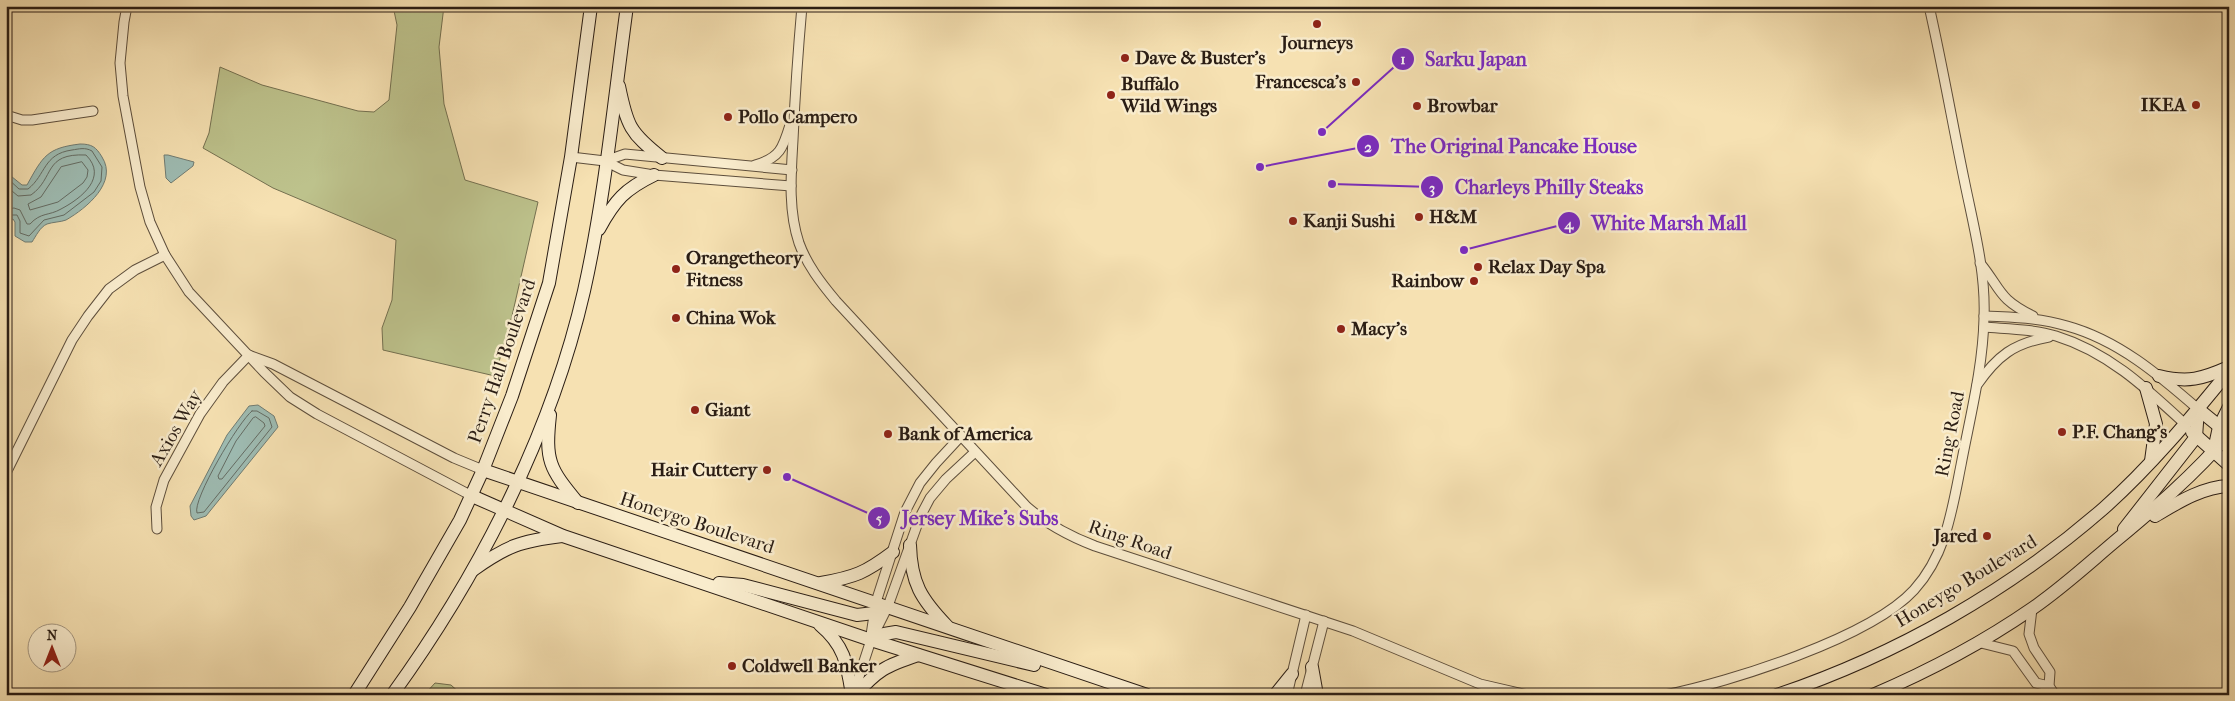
<svg xmlns="http://www.w3.org/2000/svg" width="2235" height="701" viewBox="0 0 2235 701" font-family="'IM FELL French Canon',serif">
  <rect width="100%" height="100%" fill="#f6e1b2"/>
  <filter id="stains"><feTurbulence type="fractalNoise" baseFrequency=".004" numOctaves="4"/><feColorMatrix values="0 0 0 0 .2 0 0 0 0 .09 0 0 0 0 .02 0 0 0 .5 -.17"/></filter>
  <radialGradient id="worn" r=".72"><stop offset=".6" stop-color="#630" stop-opacity="0"/><stop offset="1" stop-color="#630" stop-opacity=".3"/></radialGradient>
  <g fill="#bdc28c" stroke="#747050">
    <path d="M 393,6 L 444,6 L 439,47 L 444,104 L 465,180 L 538,202 L 512,316 L 495,376 L 383,350 L 382,328 L 392,300 L 396,240 L 273,188 L 203,148 L 209,133 L 220,67 L 262,85 L 358,111 L 374,112 L 389,100 L 397,25 Z"/>
    <path d="M 435,683 L 451,685 L 462,695 L 424,695 Z"/>
  </g>
  <g fill="#9ebcb3" stroke="#707c73">
    <path d="M 80,144 C 92,144 96,147 102,157 C 118,182 87,208 66,220 C 61,222 53,222 47,224 C 40,227 36,236 32,242 L 25,242 L 15,236 L 15,222 L 13,219 L 6,222 L 6,172 L 22,185 L 27,185 C 43,156 47,148 80,144 Z"/>
    <path d="M 164,155 L 168,155 L 194,162 L 193,166 L 171,183 L 166,178 Z"/>
    <path d="M 258,405 L 274,416 L 278,427 L 206,516 L 194,520 L 191,516 L 190,506 L 227,435 L 249,406 Z"/>
  </g>
  <g fill="none" stroke-linecap="round" stroke-linejoin="round">
    <g stroke="#646c64" stroke-width="1">
      <path d="M 82,162 L 88,170 L 87,177 L 83,183 L 58,202 L 30,210 L 28,204 L 41,197 L 61,167 Z"/>
      <path d="M 6,177 L 19,189 L 28,189 C 46,175 43,154 72,150 C 79,149 85,147 92,151 L 102,167 L 101,181 L 94,192 L 64,215 L 44,220 L 29,236 L 20,233 L 20,221 L 17,215 L 6,215"/>
      <path d="M 6,186 L 18,196 L 31,195 C 55,178 43,153 86,155 C 108,177 82,198 61,209 C 49,216 41,212 30,224 L 27,224 L 20,210 L 14,208 L 6,209"/>
      <path d="M 252,411 L 257,411 L 269,418 L 272,427 L 204,512 L 197,513 C 192,500 239,421 252,411 Z"/>
      <path d="M 256,417 L 264,423 L 265,426 L 222,479 L 219,479 L 218,476 L 236,441 L 253,418 Z"/>
    </g>
    <defs>
      <g id="street">
        <path d="M 127,6 L 124,22 L 120,63 L 123,96 L 140,187 L 150,222 L 165,255 L 189,292 L 264,372 L 290,397 L 317,414 L 472,496"/>
        <path d="M 802,6 C 798,51 795,95 793,140 C 791,174 788,210 799,243 C 807,265 821,283 836,301 L 1027,507 C 1048,525 1069,536 1095,546 L 1353,631 L 1480,684 L 1528,695"/>
        <path d="M 6,115 L 22,120 L 32,120 L 93,111"/>
        <path d="M 571,157 L 605,161 L 623,170 L 654,175 L 791,186"/>
        <path d="M 605,161 L 625,154 L 792,170"/>
        <path d="M 755,165 C 780,158 783,148 790,125"/>
        <path d="M 1980,263 C 2002,290 1997,298 2033,316"/>
        <path d="M 1984,316 C 2013,317 2040,318 2067,326 C 2118,340 2159,375 2198,409"/>
        <path d="M 1984,327 C 2008,329 2033,329 2056,336 C 2108,352 2146,388 2185,424"/>
        <path d="M 251,356 L 273,364 L 454,458 L 483,470"/>
        <path d="M 1977,385 C 1997,356 2014,343 2049,337"/>
        <path d="M 6,473 L 72,340 L 88,316 L 109,289 L 135,270 L 165,255"/>
        <path d="M 157,529 L 156,507 L 164,480 L 200,414 L 223,382 L 249,355"/>
        <path d="M 2032,609 L 2029,634 L 2034,648 L 2050,672 L 2049,686 L 2055,695"/>
        <path d="M 871,635 L 876,602 L 905,512 L 920,483 L 936,463 L 961,436"/>
        <path d="M 1977,642 L 2013,651 L 2036,683 L 2049,686"/>
        <path d="M 853,695 L 871,640 L 888,606 L 920,517 L 930,498 L 946,479 L 975,452"/>
        <path d="M 1287,695 L 1306,615"/>
        <path d="M 1305,695 L 1324,621"/>
        <path d="M 1665,695 C 1730,682 1870,638 1914,590 C 1946,555 1952,510 1961,465 C 1970,417 1983,367 1984,318 C 1986,271 1973,224 1964,179 C 1952,121 1942,63 1929,6"/>
      </g>
      <g id="secondary">
        <path d="M 619,86 C 627,126 630,133 662,158"/>
        <path d="M 599,229 C 615,200 625,189 654,175"/>
        <path d="M 2159,376 C 2188,383 2202,379 2229,367"/>
        <path d="M 2146,388 L 2156,424 L 2151,461"/>
        <path d="M 2198,409 L 2225,431"/>
        <path d="M 550,415 C 545,461 549,468 578,503"/>
        <path d="M 2192,432 L 2229,465"/>
        <path d="M 2214,450 L 2219,427 L 2229,407"/>
        <path d="M 483,470 L 1147,695"/>
        <path d="M 472,496 L 563,536 L 871,640 L 1046,695"/>
        <path d="M 2155,516 C 2177,503 2202,487 2229,486"/>
        <path d="M 2124,529 L 2196,437 L 2198,409"/>
        <path d="M 910,545 C 911,583 921,599 947,626"/>
        <path d="M 473,570 C 507,546 520,541 562,536"/>
        <path d="M 719,583 L 743,585 L 857,615 L 874,613 L 888,606"/>
        <path d="M 821,583 C 855,577 865,573 893,552"/>
        <path d="M 820,625 C 845,646 847,664 852,695"/>
        <path d="M 871,640 L 884,634 L 896,632 L 1034,665"/>
        <path d="M 1312,667 L 1317,695"/>
        <path d="M 354,695 L 410,607 L 460,520 L 483,470 L 512,396 L 549,283 L 571,157 L 591,6"/>
        <path d="M 392,695 C 479,575 551,435 584,291 C 605,197 614,101 627,6"/>
        <path d="M 855,695 C 878,670 885,666 918,655"/>
        <path d="M 1275,695 L 1292,674"/>
        <path d="M 1777,695 C 1896,655 2009,591 2104,508 C 2150,467 2190,419 2229,371"/>
        <path d="M 1873,695 C 1929,671 1984,642 2033,608 C 2062,588 2087,565 2113,543 C 2154,509 2194,475 2229,434"/>
      </g>
    </defs>
    <use href="#street" stroke="#5d4e3c" stroke-width="11"/>
    <use href="#secondary" stroke="#2a1d14" stroke-width="14"/>
    <use href="#street" stroke="#f9eccd" stroke-width="9"/>
    <use href="#secondary" stroke="#f9eccd" stroke-width="12"/>
  </g>
  <g fill="#8f2418" stroke="#f9eccd" stroke-width="2">
    <circle cx="1317" cy="24" r="5"/>
    <circle cx="1125" cy="58" r="5"/>
    <circle cx="1356" cy="82" r="5"/>
    <circle cx="1111" cy="95" r="5"/>
    <circle cx="2196" cy="105" r="5"/>
    <circle cx="1417" cy="106" r="5"/>
    <circle cx="728" cy="117" r="5"/>
    <circle cx="1419" cy="217" r="5"/>
    <circle cx="1293" cy="221" r="5"/>
    <circle cx="1478" cy="267" r="5"/>
    <circle cx="676" cy="269" r="5"/>
    <circle cx="1474" cy="281" r="5"/>
    <circle cx="676" cy="318" r="5"/>
    <circle cx="1341" cy="329" r="5"/>
    <circle cx="695" cy="410" r="5"/>
    <circle cx="2062" cy="432" r="5"/>
    <circle cx="888" cy="434" r="5"/>
    <circle cx="767" cy="470" r="5"/>
    <circle cx="1987" cy="536" r="5"/>
    <circle cx="732" cy="666" r="5"/>
  </g>
  <g text-anchor="middle" dominant-baseline="central" stroke-width="5" stroke-linejoin="round" paint-order="stroke">
    <g font-size="19" font-weight="bold" fill="#2a1d14" stroke="#f9eccd" text-anchor="start">
      <text x="1317" y="43" text-anchor="middle">Journeys</text>
      <text x="1135" y="58">Dave &amp; Buster's</text>
      <text x="1346" y="82" text-anchor="end">Francesca's</text>
      <text x="1121" y="84">Buffalo<tspan x="1121" dy="22">Wild Wings</tspan></text>
      <text x="2186" y="105" text-anchor="end">IKEA</text>
      <text x="1427" y="106">Browbar</text>
      <text x="738" y="117">Pollo Campero</text>
      <text x="1429" y="217">H&amp;M</text>
      <text x="1303" y="221">Kanji Sushi</text>
      <text x="686" y="258">Orangetheory<tspan x="686" dy="22">Fitness</tspan></text>
      <text x="1488" y="267">Relax Day Spa</text>
      <text x="1464" y="281" text-anchor="end">Rainbow</text>
      <text x="686" y="318">China Wok</text>
      <text x="1351" y="329">Macy's</text>
      <text x="705" y="410">Giant</text>
      <text x="2072" y="432">P.F. Chang's</text>
      <text x="898" y="434">Bank of America</text>
      <text x="757" y="470" text-anchor="end">Hair Cuttery</text>
      <text x="1977" y="536" text-anchor="end">Jared</text>
      <text x="742" y="666">Coldwell Banker</text>
    </g>
    <g font-size="19" fill="#2a1d14" stroke="#f9eccd">
      <text transform="translate(502 361) rotate(-71)">Perry Hall Boulevard</text>
      <text transform="translate(176 428) rotate(-60)">Axios Way</text>
      <text transform="translate(1950 434) rotate(-79)">Ring Road</text>
      <text transform="translate(697 523) rotate(18)">Honeygo Boulevard</text>
      <text transform="translate(1130 540) rotate(19)">Ring Road</text>
      <text transform="translate(1966 581) rotate(-31)">Honeygo Boulevard</text>
    </g>
  </g>
  <path fill="none" stroke="#7b2cbf" stroke-width="2" d="M1322 132L1403 59M1260 167L1368 146M1332 184L1432 187M1464 250L1569 223M787 477L879 518"/>
  <g fill="#7b2cbf" stroke="#f9eccd" stroke-width="2">
    <circle cx="1322" cy="132" r="5"/>
    <circle cx="1260" cy="167" r="5"/>
    <circle cx="1332" cy="184" r="5"/>
    <circle cx="1464" cy="250" r="5"/>
    <circle cx="787" cy="477" r="5"/>
    <circle cx="1403" cy="59" r="12"/>
    <circle cx="1368" cy="146" r="12"/>
    <circle cx="1432" cy="187" r="12"/>
    <circle cx="1569" cy="223" r="12"/>
    <circle cx="879" cy="518" r="12"/>
  </g>
  <g font-size="15" text-anchor="middle" font-weight="bold" fill="#fff">
    <text x="1403" y="64">1</text>
    <text x="1368" y="152">2</text>
    <text x="1432" y="193">3</text>
    <text x="1569" y="229">4</text>
    <text x="879" y="523">5</text>
  </g>
  <g font-size="20" text-anchor="middle" font-weight="bold" fill="#7b2cbf" stroke="#f9eccd" stroke-width="5" stroke-linejoin="round" paint-order="stroke">
    <text x="1476" y="66">Sarku Japan</text>
    <text x="1514" y="153">The Original Pancake House</text>
    <text x="1549" y="194">Charleys Philly Steaks</text>
    <text x="1669" y="230">White Marsh Mall</text>
    <text x="980" y="525">Jersey Mike's Subs</text>
  </g>
  <rect width="2235" height="701" fill="none" stroke="#f6e1b2" stroke-width="25"/>
  <rect x="8" y="8" width="2220" height="686" fill="none" stroke="#2a1d14" stroke-width="2.5"/>
  <rect x="12" y="12" width="2210" height="676" fill="none" stroke="#2a1d14"/>
  <g transform="translate(52 648)"><circle r="24" fill="#f9eccd" stroke="#a69983"/>
  <path d="M0-4L9 19L0 12L-9 19Z" fill="#8f2418"/>
  <text y="-8" font-size="14" font-weight="bold" text-anchor="middle" fill="#2a1d14">N</text>
  </g>
  <rect width="100%" height="100%" filter="url(#stains)"/>
  <rect width="100%" height="100%" fill="url(#worn)"/>
</svg>
